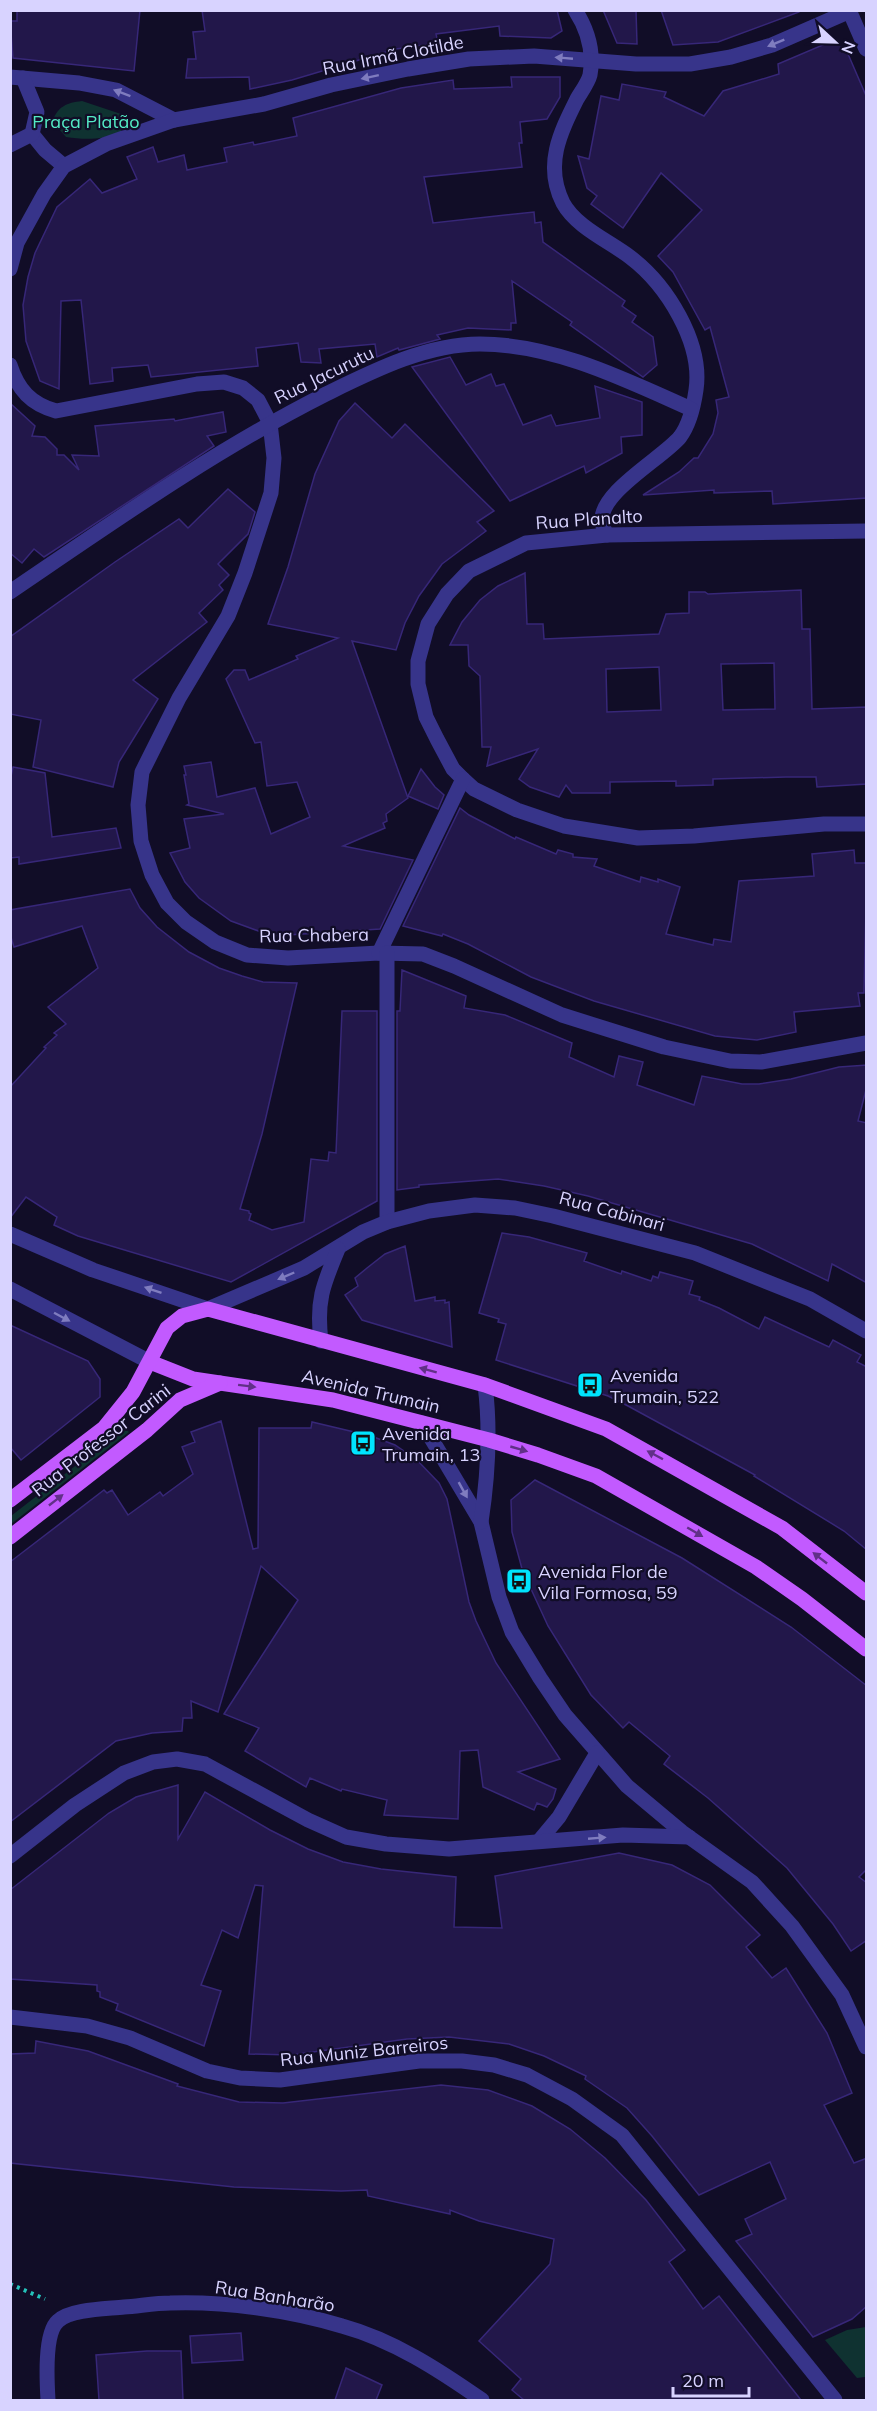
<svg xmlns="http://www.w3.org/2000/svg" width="877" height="2411" viewBox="0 0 877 2411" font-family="Mulish,sans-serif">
  <rect width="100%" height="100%" fill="#110d27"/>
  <g fill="#0f3231">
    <path d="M 82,101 L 121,114 L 121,132 C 103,140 85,140 66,137 L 52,121 C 59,106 66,103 82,101 Z"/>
    <path d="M 124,1428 L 129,1432 L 11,1524 L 11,1516 Z"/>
    <path d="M 866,2327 L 866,2373 L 865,2377 L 857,2378 L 825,2340 L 847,2330 Z"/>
  </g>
  <g fill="#22174a" stroke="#372778" stroke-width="1.5" fill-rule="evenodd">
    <path d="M 17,10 L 140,10 L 134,71 L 13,58 L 10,21 L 17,21 Z"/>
    <path d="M 202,10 L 557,10 L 562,31 L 551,38 L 500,36 L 499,26 L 436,34 L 438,43 L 396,49 L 292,80 L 250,89 L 249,77 L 186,78 L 188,59 L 196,59 L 193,32 L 205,31 Z"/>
    <path d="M 603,10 L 636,10 L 637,44 L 617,43 Z"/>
    <path d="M 661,10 L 799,10 L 799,12 L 718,42 L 673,45 Z"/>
    <path d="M 832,41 L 845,47 L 867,98 L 867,498 L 773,504 L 772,491 L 714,493 L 714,490 L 643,495 L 679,472 L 694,458 L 698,458 L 713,434 L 718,413 L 716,400 L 729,397 L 710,327 L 705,330 L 673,272 L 658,256 L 702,210 L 661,173 L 623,228 L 591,204 L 597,196 L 587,188 L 578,156 L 589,159 L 601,96 L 619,100 L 622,84 L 666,92 L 664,97 L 704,116 L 723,91 L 779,74 L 778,64 Z"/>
    <path d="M 511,77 L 560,77 L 560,97 L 547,119 L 520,122 L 522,143 L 519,143 L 522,167 L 424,177 L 433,223 L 534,212 L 535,223 L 541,222 L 543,242 L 625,301 L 622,306 L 636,316 L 632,322 L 653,337 L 657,365 L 643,377 L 570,325 L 572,322 L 512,281 L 516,323 L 511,323 L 511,330 L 468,328 L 437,335 L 440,339 L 399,350 L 398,348 L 377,357 L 375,344 L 319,349 L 321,363 L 301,362 L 298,343 L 256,348 L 258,366 L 151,377 L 148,365 L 112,368 L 113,381 L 90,384 L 81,300 L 61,301 L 59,389 L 40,381 L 26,341 L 23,305 L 28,277 L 35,253 L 57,207 L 90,179 L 102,193 L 137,179 L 127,157 L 153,147 L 158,162 L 184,155 L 187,170 L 206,166 L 227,162 L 224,148 L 253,142 L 254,145 L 297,136 L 293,118 L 401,88 L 453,80 L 454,89 L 512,87 Z"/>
    <path d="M 450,357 L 466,385 L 491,374 L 496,386 L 504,384 L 523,425 L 551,415 L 556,426 L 600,418 L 595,386 L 642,402 L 642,435 L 621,437 L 622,453 L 586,473 L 584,466 L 510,501 L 412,367 Z"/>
    <path d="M 10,403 L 35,426 L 32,436 L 45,437 L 57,449 L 57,455 L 64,455 L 79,470 L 72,455 L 99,456 L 95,426 L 174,419 L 175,421 L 223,412 L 226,432 L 207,436 L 214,446 L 44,557 L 34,549 L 22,563 L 10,553 Z"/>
    <path d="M 355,403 L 392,438 L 405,424 L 494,511 L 477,522 L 486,531 L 442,564 L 419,596 L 405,623 L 396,650 L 352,641 L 408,798 L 386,814 L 387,821 L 383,823 L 385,828 L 343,846 L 413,860 L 380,929 L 272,936 L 231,921 L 199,898 L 185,882 L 170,853 L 190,848 L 184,819 L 224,814 L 187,805 L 189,804 L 184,775 L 186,775 L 184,766 L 211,762 L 217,797 L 255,788 L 271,834 L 310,817 L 297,782 L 267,786 L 261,742 L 255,743 L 226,679 L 234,670 L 245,670 L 249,680 L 298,659 L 296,656 L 338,638 L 268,624 L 288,567 L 315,474 L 339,421 Z"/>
    <path d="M 228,489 L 255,512 L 248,534 L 218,564 L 229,575 L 219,585 L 223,590 L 199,613 L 207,622 L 133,680 L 158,699 L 119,762 L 113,787 L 33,767 L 41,720 L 10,714 L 10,637 L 115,562 L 179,519 L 188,528 Z"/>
    <path d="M 525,573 L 527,624 L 543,624 L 544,639 L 659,634 L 666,614 L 689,613 L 689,592 L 705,592 L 708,594 L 801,590 L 802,629 L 810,629 L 812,709 L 867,707 L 867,784 L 817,787 L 816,777 L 786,777 L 713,779 L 713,785 L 676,786 L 676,781 L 610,782 L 610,793 L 572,793 L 566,785 L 559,797 L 530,787 L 519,779 L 538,749 L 487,766 L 491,747 L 482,747 L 480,676 L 469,666 L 468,645 L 450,645 L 462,622 L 480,600 L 498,586 ZM 774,663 L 775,709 L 723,710 L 721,664 ZM 659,667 L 661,710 L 607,712 L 606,669 Z"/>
    <path d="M 13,767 L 45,773 L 52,837 L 116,828 L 121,848 L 19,864 L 19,857 L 10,858 L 10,781 Z"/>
    <path d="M 421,769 L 435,787 L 444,795 L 438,809 L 408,796 Z"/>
    <path d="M 460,808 L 469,815 L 515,839 L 516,837 L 556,854 L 558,850 L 573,854 L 573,857 L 597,859 L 594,866 L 640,882 L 641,877 L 658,882 L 658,879 L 680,887 L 666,934 L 713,945 L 714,939 L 731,942 L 739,881 L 814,876 L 812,854 L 854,850 L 855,863 L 867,863 L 864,993 L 858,993 L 860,1006 L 794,1012 L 796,1032 L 757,1040 L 715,1036 L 594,1001 L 531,977 L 468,944 L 443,934 L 442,936 L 403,926 Z"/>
    <path d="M 130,889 L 140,908 L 157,927 L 189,952 L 219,968 L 242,976 L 263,982 L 297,983 L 262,1134 L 240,1209 L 249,1211 L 249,1213 L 251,1214 L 249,1220 L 272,1230 L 304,1222 L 311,1159 L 328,1161 L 329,1152 L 336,1153 L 342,1011 L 377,1011 L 377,1201 L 231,1282 L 78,1236 L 54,1225 L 57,1217 L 26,1197 L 10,1218 L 10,1087 L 46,1048 L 44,1047 L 57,1035 L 54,1033 L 66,1024 L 48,1007 L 98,968 L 82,926 L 14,947 L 10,934 L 10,910 Z"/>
    <path d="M 402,970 L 466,996 L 464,1008 L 505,1015 L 572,1043 L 569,1057 L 614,1077 L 619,1056 L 643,1062 L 637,1085 L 694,1105 L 702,1076 L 742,1084 L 759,1084 L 791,1079 L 839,1067 L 867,1065 L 867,1086 L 858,1121 L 867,1123 L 867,1283 L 832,1264 L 828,1281 L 752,1244 L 588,1196 L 544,1186 L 498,1179 L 419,1185 L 419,1187 L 397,1190 L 397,1011 L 400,1011 Z"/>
    <path d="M 502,1233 L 529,1237 L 587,1253 L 584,1261 L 621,1274 L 622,1271 L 651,1281 L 653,1276 L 658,1278 L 660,1272 L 693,1281 L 689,1294 L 700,1297 L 699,1300 L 719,1308 L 759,1329 L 765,1317 L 829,1347 L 833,1340 L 861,1355 L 857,1362 L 867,1367 L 867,1550 L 844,1531 L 754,1476 L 755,1475 L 628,1406 L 608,1396 L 496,1360 L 506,1324 L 498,1322 L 499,1319 L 479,1313 Z"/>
    <path d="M 405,1246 L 415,1301 L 435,1297 L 435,1301 L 445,1300 L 445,1303 L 449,1302 L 452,1347 L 362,1320 L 345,1295 L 358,1286 L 355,1278 L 367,1268 L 385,1254 Z"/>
    <path d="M 10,1325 L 88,1361 L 100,1379 L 100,1397 L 21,1460 L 10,1447 Z"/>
    <path d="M 221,1421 L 253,1549 L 258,1548 L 259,1428 L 311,1428 L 312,1422 L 371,1436 L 395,1445 L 417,1460 L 439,1483 L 447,1499 L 469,1602 L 476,1621 L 496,1663 L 560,1759 L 518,1772 L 556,1789 L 553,1799 L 547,1807 L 537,1803 L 534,1810 L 483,1787 L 478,1750 L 460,1751 L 458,1819 L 384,1815 L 387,1800 L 342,1789 L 341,1791 L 310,1778 L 306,1787 L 245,1751 L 259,1728 L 224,1714 L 298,1600 L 261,1566 L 218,1712 L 191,1701 L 192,1718 L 183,1718 L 182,1731 L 152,1733 L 116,1741 L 10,1822 L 10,1562 L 104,1490 L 107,1493 L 112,1490 L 128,1515 L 160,1492 L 163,1496 L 193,1474 L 182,1447 L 195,1442 L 191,1432 Z"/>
    <path d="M 535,1480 L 682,1558 L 791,1627 L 867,1686 L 867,1869 L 859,1877 L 867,1883 L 867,1940 L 851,1951 L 833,1924 L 787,1868 L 708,1798 L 664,1764 L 670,1756 L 629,1722 L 623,1728 L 591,1695 L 548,1626 L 531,1589 L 528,1591 L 512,1532 L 511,1500 Z"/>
    <path d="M 178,1785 L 178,1839 L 205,1792 L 270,1830 L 308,1849 L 343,1862 L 381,1869 L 456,1877 L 454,1927 L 502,1928 L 495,1876 L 619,1853 L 672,1865 L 710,1885 L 760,1935 L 746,1947 L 772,1978 L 786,1968 L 827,2033 L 852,2093 L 824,2105 L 854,2163 L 867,2158 L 867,2306 L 852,2319 L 813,2337 L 736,2241 L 752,2234 L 745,2219 L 786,2199 L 770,2162 L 699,2195 L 652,2136 L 627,2108 L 585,2079 L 586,2076 L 544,2056 L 509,2044 L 449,2037 L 407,2039 L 291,2055 L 249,2054 L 263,1886 L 255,1885 L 238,1938 L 222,1930 L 201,1985 L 221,1991 L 204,2046 L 116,2010 L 118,2004 L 100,1997 L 100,1992 L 97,1991 L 97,1985 L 10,1979 L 10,1890 L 109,1813 L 136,1797 Z"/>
    <path d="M 36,2041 L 88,2051 L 178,2084 L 177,2086 L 239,2102 L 283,2103 L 441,2085 L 488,2090 L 532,2106 L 570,2129 L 605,2158 L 646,2200 L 685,2250 L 669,2262 L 703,2309 L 719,2296 L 801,2400 L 524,2400 L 512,2390 L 521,2379 L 479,2341 L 550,2264 L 554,2239 L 479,2221 L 450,2210 L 450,2214 L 368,2196 L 367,2190 L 341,2191 L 234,2187 L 10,2163 L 10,2054 L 35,2053 Z"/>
    <path d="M 241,2333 L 243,2360 L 192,2363 L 190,2336 Z"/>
    <path d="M 147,2351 L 181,2351 L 183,2400 L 99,2400 L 96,2355 Z"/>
    <path d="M 346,2368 L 382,2385 L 376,2400 L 335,2400 Z"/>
  </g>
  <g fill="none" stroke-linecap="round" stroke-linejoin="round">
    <path stroke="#24c2b9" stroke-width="4" stroke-dasharray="3 4.5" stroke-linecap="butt" d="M 10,2284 L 45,2299"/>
    <g stroke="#37348a" stroke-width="15">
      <path d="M 575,10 C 588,30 594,52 590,75 C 588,83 581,92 577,99 C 560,133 544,165 563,203 C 576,227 609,241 630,257 C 667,285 703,343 696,390 C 694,404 689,425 680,437 C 664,457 598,493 602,522 C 602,526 605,531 607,535"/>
      <path d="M 849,10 L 866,49"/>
      <path d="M 10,77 L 79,83 L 116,90 L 174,120"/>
      <path d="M 23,78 L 37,112 L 32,134 L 45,150 L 64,166"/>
      <path d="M 10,145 L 32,134"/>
      <path d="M 10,269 L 17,243 L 44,194 L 64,166 L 106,144 L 174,120 L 264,104 L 331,85 L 408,69 L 469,59 L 534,56 L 636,64 L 690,64 L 731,57 L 772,45 L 850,11"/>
      <path d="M 10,365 C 18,390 31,404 56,411 L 197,384 L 224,382 L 243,388 L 258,400 L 270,423 L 274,458 L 271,493 L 245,573 L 228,616 L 179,698 L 142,772 L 138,805 L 141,841 L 152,875 L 167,903 L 186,922 L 215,942 L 247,955 L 288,958 L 379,953 L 423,954 L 454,966 L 562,1015 L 664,1047 L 730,1061 L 761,1062 L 866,1043"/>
      <path d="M 866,531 L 607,535 L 526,543 L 469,571 L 447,594 L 428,624 L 418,661 L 418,684 L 426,717 L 437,739 L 453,769 L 463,779 L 474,789 L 517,810 L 564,826 L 638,838 L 694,836 L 824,824 L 866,824"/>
      <path d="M 10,592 C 113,522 215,450 326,394 C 373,371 426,344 480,344 C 554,344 626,380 691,409"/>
      <path d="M 379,953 L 463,779"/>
      <path d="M 387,953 L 387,1222"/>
      <path d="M 10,1234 L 93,1270 L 208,1309 L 304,1268 L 363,1232 L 387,1222 L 429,1211 L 475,1205 L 515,1208 L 553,1216 L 695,1253 L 810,1299 L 866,1331"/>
      <path d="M 10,1289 L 150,1362"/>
      <path d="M 321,1341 C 316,1301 323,1285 338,1249"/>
      <path d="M 422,1423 L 481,1522 L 499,1597 L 512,1632 L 540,1678 L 565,1715 L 627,1786 L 682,1832 L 752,1882 L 792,1926 L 842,1995 L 866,2047"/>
      <path d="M 481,1522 C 488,1476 491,1432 485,1385"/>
      <path d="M 539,1841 L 559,1817 L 597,1753"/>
      <path d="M 10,1856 L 75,1805 L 124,1773 L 153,1762 L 177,1759 L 205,1764 L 308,1820 L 346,1837 L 386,1844 L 449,1849 L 623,1835 L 689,1837"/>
      <path d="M 10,2017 L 87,2026 L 130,2038 L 207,2071 L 240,2078 L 280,2080 L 419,2061 L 462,2061 L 494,2065 L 527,2075 L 572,2099 L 622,2135 L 835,2400"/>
      <path d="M 48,2400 C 47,2383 44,2333 58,2321 C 71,2309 107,2309 124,2307 C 139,2306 155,2303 170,2303 C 224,2301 289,2310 342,2326 C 393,2340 439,2370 482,2400"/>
    </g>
    <g stroke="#c25aff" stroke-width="15">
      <path d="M 150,1362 L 193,1379 L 333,1400 L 489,1440 L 538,1455 L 596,1476 L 756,1567 L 802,1599 L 866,1649"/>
      <path d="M 10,1500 L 104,1428 L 133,1392 L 167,1328 L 182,1316 L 208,1309 L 485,1385 L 606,1429 L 782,1528 L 866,1593"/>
      <path d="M 10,1537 L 147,1430 L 180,1400 L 220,1383"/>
    </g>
  </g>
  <defs><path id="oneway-solid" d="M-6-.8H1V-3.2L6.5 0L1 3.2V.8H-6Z" transform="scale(1.5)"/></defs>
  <g fill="#7f7cbf">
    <use href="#oneway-solid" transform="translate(776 43) rotate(158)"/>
    <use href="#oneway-solid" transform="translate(564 58) rotate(-175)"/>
    <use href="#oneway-solid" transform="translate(370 77) rotate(168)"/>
    <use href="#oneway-solid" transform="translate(122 93) rotate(-159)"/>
    <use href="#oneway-solid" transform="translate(286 1276) rotate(157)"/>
    <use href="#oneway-solid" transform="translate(153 1290) rotate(-161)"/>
    <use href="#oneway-solid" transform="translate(62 1317) rotate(28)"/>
    <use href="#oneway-solid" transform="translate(463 1490) rotate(61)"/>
    <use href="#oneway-solid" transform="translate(597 1838) rotate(-5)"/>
  </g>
  <g fill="#613088">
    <use href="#oneway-solid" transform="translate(428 1370) rotate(-165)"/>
    <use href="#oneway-solid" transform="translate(247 1386) rotate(7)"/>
    <use href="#oneway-solid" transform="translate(519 1449) rotate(16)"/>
    <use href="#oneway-solid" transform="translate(655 1455) rotate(-152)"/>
    <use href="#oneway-solid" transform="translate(56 1500) rotate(-38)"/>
    <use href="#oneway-solid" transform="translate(695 1532) rotate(30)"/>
    <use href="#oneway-solid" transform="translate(820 1558) rotate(-142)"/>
  </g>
  <defs>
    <symbol id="bus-square" viewBox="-11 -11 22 22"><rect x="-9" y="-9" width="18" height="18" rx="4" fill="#00e4fe" stroke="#110d27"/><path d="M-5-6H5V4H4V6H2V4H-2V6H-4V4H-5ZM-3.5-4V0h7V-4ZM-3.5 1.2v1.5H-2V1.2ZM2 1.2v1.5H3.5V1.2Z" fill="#111"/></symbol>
  </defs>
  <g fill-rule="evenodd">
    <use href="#bus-square" x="575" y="1370" width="30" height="30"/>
    <use href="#bus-square" x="348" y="1428" width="30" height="30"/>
    <use href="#bus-square" x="504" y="1566" width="30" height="30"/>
  </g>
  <g text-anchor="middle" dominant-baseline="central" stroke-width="4.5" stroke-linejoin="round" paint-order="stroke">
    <g font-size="18" fill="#d8d3ff" stroke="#110d27">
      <text transform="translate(393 55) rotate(-11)">Rua Irmã Clotilde</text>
      <text transform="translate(324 375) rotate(-26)">Rua Jacurutu</text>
      <text transform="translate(589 519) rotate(-4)">Rua Planalto</text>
      <text transform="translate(314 935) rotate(-1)">Rua Chabera</text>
      <text transform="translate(612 1211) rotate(15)">Rua Cabinari</text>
      <text transform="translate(371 1391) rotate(13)">Avenida Trumain</text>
      <text transform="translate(101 1440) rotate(-38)">Rua Professor Carini</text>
      <text transform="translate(364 2051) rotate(-6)">Rua Muniz Barreiros</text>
      <text transform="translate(275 2296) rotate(9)">Rua Banharão</text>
    </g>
    <g font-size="18" fill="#54eac5" stroke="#110d27">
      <text x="86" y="121">Praça Platão</text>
    </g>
    <g font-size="18" fill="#d8d3ff" stroke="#110d27" text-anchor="start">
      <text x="610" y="1375">Avenida<tspan x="610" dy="21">Trumain, 522</tspan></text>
      <text x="382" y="1433">Avenida<tspan x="382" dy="21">Trumain, 13</tspan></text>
      <text x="538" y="1571">Avenida Flor de<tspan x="538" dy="21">Vila Formosa, 59</tspan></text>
    </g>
  </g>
  <rect width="877" height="2411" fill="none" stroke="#d8d3ff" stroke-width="24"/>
  <g transform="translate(835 42) rotate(112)" stroke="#110d27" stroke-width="4.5" paint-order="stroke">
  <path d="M0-4.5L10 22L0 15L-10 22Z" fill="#d8d3ff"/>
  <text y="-9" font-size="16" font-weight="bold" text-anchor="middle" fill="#d8d3ff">N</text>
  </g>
  <path d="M673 2387v9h76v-9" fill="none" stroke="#d8d3ff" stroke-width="3"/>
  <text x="682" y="2387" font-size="18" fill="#d8d3ff" stroke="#110d27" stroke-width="4.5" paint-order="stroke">20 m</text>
</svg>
